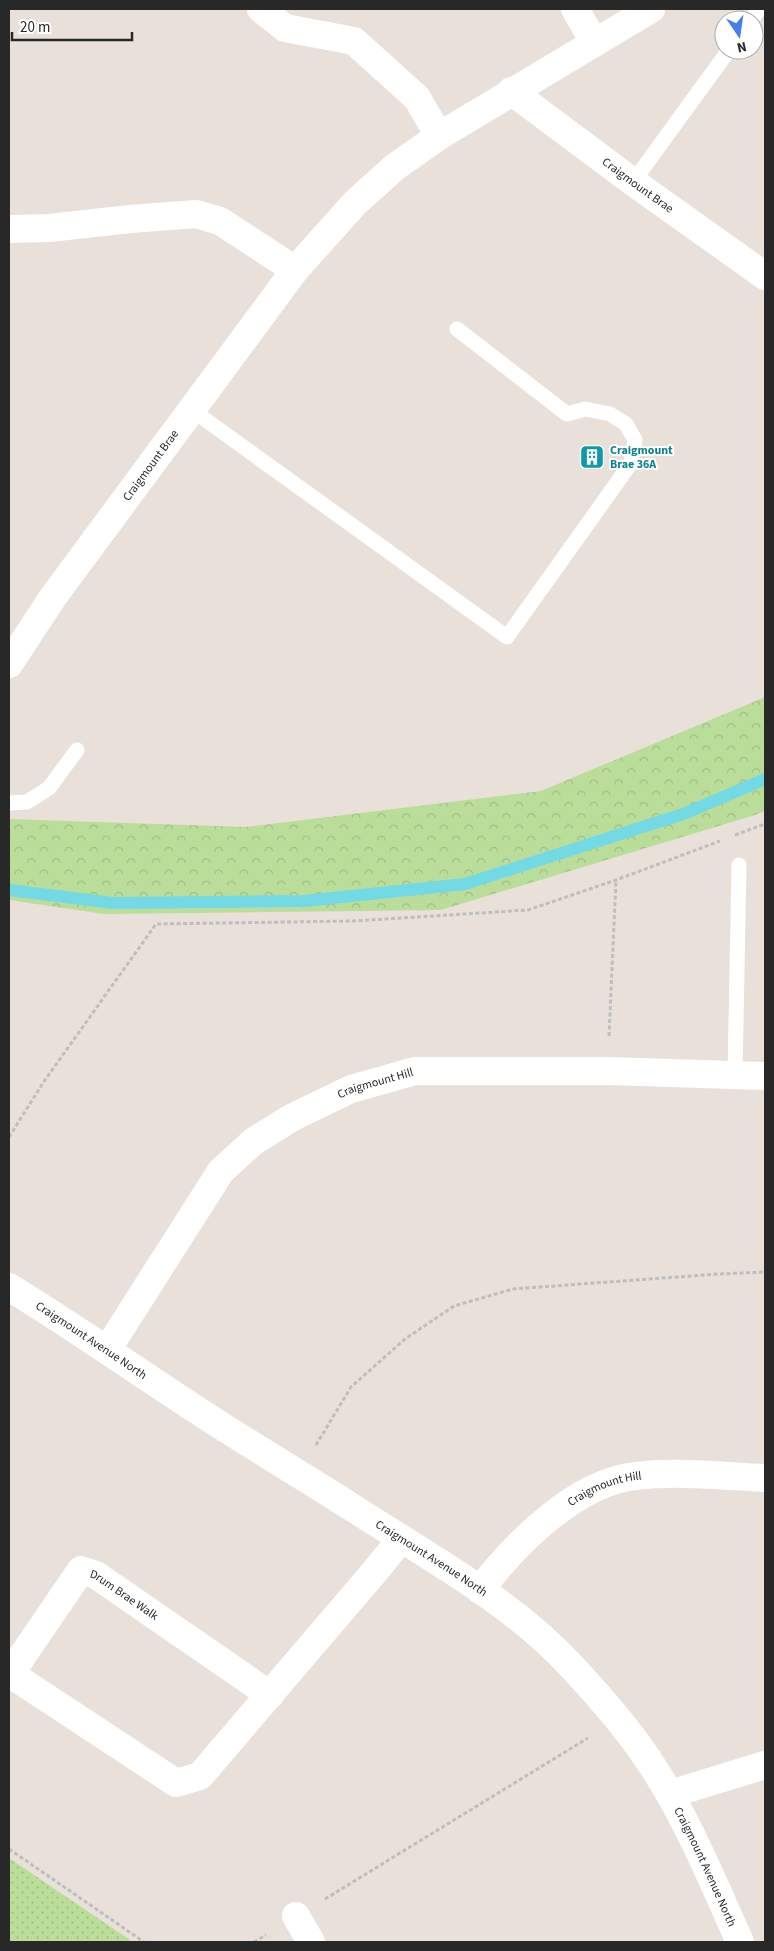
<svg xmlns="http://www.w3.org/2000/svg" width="774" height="1951" viewBox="0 0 774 1951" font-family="'Source Sans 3',sans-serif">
  <defs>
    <pattern id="grass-dots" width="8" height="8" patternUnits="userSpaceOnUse" patternTransform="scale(1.25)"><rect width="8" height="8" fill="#bbdd9a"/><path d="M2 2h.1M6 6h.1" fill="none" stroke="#a1be85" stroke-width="1.8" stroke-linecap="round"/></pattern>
    <pattern id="forest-crowns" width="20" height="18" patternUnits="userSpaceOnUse" patternTransform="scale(1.25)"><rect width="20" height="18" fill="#bbdd9a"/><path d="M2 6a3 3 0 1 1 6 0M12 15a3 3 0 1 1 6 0" fill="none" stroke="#a1be85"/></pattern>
  </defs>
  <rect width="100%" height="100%" fill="#e9e0da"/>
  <path fill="url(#grass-dots)" d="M 9,1858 L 133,1942 L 9,1942 Z"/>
  <path fill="url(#forest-crowns)" d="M 765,697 L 765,811 L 755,815 L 441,910 L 104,914 L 9,900 L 9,819 L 245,827 L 541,791 Z"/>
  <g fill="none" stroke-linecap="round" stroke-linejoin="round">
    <path stroke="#73d9e5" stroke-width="12" d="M 9,890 L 113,903 L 304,901 L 465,884 L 686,813 L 765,779"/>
    <g stroke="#bebebe" stroke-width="3" stroke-dasharray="4 2.5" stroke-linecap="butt">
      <path d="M 735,835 L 765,824"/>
      <path d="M 609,1036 L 616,880"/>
      <path d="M 9,1137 L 45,1080 L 156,924 L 353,921 L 528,910 L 616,880 L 720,841"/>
      <path d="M 316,1445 L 351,1387 L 405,1339 L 454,1306 L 513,1289 L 718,1274 L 765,1272"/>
      <path d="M 9,1849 L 144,1942"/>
      <path d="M 325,1899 L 588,1738"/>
      <path d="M 254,1942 L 266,1935"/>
    </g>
    <g stroke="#fff" stroke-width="15">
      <path d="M 751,20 L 759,9"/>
      <path d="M 633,182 L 729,50"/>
      <path d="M 192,410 L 507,637 L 631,463 L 635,440 L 626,424 L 610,414 L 585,409 L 567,414 L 457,329"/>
      <path d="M 9,803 L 27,802 L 49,788 L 77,750"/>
      <path d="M 735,1075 L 739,865"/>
    </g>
    <g stroke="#fff" stroke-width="28">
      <path d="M 261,9 L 285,28 L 354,41 L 417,98 L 439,136"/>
      <path d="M 575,9 L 594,42"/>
      <path id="s1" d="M 511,91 L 633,182 L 765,276"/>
      <path d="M 9,229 L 49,228 L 130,219 L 196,214 L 220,221 L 295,270"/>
      <path id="s2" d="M 9,664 L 53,597 L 295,270 L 355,203 L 395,167 L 439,136 L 651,9"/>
      <path id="s3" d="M 9,1287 C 81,1331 149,1380 220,1425 C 264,1453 309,1480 353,1508 C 427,1556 513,1602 573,1668 C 599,1696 626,1726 647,1758 C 686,1815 712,1880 740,1942"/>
      <path id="s4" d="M 107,1350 L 221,1171 L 254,1141 L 293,1117 L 351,1089 L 415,1071 L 608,1071 L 765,1076"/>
      <path id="s5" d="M 480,1590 C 515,1544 576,1482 636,1476 C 678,1471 723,1476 765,1478"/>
      <path d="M 9,1673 L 176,1783 L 200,1776 L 376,1570 L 401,1539"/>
      <path id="s6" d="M 10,1674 L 81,1570 L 96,1575 L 270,1695"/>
      <path d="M 670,1794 L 765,1765"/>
      <path d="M 296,1916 L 311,1942"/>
    </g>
  </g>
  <defs>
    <symbol id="building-square" viewBox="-11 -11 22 22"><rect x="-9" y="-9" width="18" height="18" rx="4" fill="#0f9aa8" stroke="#fff"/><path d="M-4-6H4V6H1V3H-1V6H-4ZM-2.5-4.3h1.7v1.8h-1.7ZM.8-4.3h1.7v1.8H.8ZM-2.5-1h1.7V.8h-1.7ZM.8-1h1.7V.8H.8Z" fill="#fff"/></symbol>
  </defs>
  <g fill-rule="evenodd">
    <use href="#building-square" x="578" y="443" width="28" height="28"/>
  </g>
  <g text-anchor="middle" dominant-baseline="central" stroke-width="4" stroke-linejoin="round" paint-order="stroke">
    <g font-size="12" fill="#282828" stroke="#fff">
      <text stroke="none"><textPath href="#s1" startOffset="158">Craigmount Brae</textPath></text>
      <text stroke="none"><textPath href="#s2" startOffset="244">Craigmount Brae</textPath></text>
      <text stroke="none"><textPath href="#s4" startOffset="392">Craigmount Hill</textPath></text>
      <text stroke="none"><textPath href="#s3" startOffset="98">Craigmount Avenue North</textPath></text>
      <text stroke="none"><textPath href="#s5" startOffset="164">Craigmount Hill</textPath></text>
      <text stroke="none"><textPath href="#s3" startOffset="502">Craigmount Avenue North</textPath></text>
      <text stroke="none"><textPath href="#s6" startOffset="176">Drum Brae Walk</textPath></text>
      <text stroke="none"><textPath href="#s3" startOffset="922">Craigmount Avenue North</textPath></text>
    </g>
    <g font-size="12" font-weight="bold" fill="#0d838f" stroke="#fff" text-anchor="start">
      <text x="610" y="450">Craigmount<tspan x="610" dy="14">Brae 36A</tspan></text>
    </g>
  </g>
  <rect width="774" height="1951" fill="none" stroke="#282828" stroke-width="20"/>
  <g transform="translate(739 35) rotate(167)"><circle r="24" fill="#ffffff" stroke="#a9a9a9"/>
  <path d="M0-4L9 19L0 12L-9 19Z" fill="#447fec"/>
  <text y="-8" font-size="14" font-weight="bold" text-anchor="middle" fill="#282828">N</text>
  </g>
  <path d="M12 32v8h120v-8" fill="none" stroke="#282828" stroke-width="2.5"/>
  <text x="20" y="32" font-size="15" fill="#282828" stroke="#ffffff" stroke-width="4" paint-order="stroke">20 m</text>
</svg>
